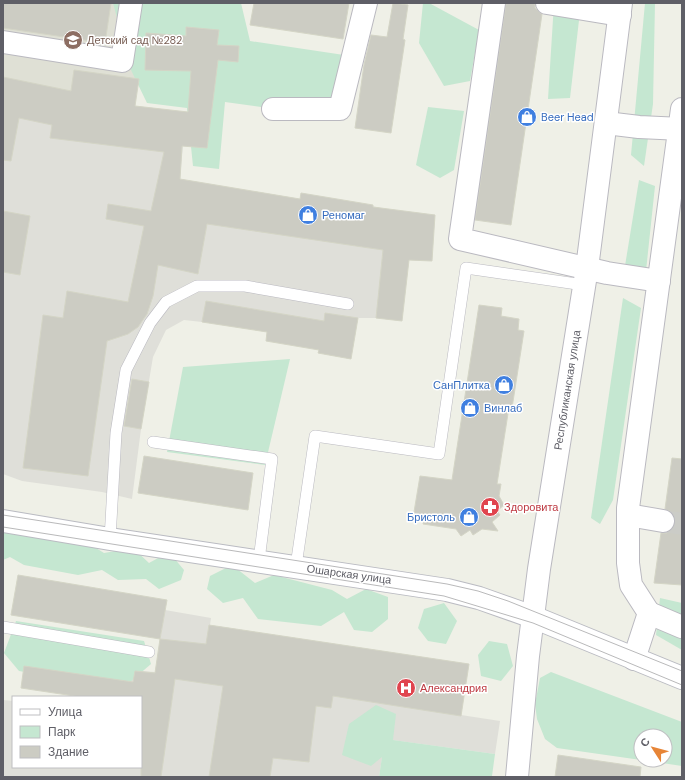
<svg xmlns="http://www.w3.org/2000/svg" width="685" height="780" viewBox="0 0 685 780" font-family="'DM Sans',sans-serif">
  <rect width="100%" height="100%" fill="#eff0e7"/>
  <g fill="#dfdfd9">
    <path d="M 3,77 L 56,88 L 55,96 L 186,112 L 180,179 L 300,199 L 301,193 L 387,209 L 435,215 L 432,261 L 409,260 L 402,321 L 376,318 L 358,318 L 351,359 L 318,353 L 319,349 L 266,341 L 267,332 L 202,322 L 184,320 L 166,330 L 153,357 L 141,429 L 132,499 L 102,492 L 22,481 L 3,474 Z"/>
    <path d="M 165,610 L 211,618 L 210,625 L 469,664 L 461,715 L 500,721 L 495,754 L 385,739 L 379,777 L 3,777 L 3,700 L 13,701 L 13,767 L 141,767 L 141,697 L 113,669 L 155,672 Z"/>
  </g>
  <path fill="#dfe0d5" d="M 3,3 L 147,3 L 135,106 L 3,77 Z"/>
  <g fill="#c5e7d1">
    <path d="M 113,3 L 241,3 L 250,41 L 344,55 L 341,118 L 225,102 L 219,169 L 193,166 L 187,108 L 147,103 L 131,70 Z"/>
    <path d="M 423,3 L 429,3 L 479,30 L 470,81 L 444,86 L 419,43 Z"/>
    <path d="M 554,3 L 581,3 L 570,98 L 548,99 Z"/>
    <path d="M 645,3 L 655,3 L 653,104 L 644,166 L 631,155 Z"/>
    <path d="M 428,107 L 464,111 L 454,170 L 440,178 L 416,165 Z"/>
    <path d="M 639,180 L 655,186 L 646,271 L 624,272 Z"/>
    <path d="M 623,298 L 641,308 L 613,500 L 600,524 L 591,518 Z"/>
    <path d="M 290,359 L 265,465 L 167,452 L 183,367 Z"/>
    <path d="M 3,529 L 83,540 L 104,553 L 133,548 L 149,563 L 169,552 L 184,570 L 181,580 L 159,589 L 146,579 L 118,580 L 102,570 L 78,575 L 24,565 L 10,557 L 3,560 Z"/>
    <path d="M 232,565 L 255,583 L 274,575 L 332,590 L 347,599 L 366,589 L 388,597 L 388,619 L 372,632 L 354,630 L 344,612 L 321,626 L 258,619 L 243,598 L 223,603 L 207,589 L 210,576 Z"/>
    <path d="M 660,598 L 682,603 L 682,650 L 656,635 Z"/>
    <path d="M 444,603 L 457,621 L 446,644 L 428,641 L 418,628 L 424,609 Z"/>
    <path d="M 16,621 L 144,641 L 151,664 L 130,682 L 98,685 L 19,671 L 4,653 Z"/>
    <path d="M 489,641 L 507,644 L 513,666 L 501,681 L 481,676 L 478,655 Z"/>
    <path d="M 551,672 L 682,722 L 682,766 L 642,760 L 665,760 L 665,736 L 641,736 L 641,760 L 557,748 L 545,739 L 537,719 L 535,704 L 540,678 Z"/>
    <path d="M 376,705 L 396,714 L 393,740 L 495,754 L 492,776 L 494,777 L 379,777 L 382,757 L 371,766 L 342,755 L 349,724 Z"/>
  </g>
  <g fill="#ccccc3" stroke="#d4d5c6">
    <path d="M 3,3 L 111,3 L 105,43 L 3,28 Z"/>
    <path d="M 254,3 L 349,3 L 343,39 L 250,25 Z"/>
    <path d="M 393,3 L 408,5 L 403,39 L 405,40 L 391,133 L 355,128 L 364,65 L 371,35 L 387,37 Z"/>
    <path d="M 506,3 L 535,3 L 535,8 L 539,12 L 542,14 L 511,225 L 475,220 Z"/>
    <path d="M 186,27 L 219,30 L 217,45 L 239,46 L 238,62 L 218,60 L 207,148 L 182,146 L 180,179 L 300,199 L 301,193 L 373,205 L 373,207 L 435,215 L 432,261 L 409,260 L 402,321 L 376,318 L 383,250 L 207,224 L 198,274 L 158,265 L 153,296 L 147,314 L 138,327 L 128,334 L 107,341 L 88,476 L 23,468 L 43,315 L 63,318 L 67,291 L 128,302 L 144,226 L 106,219 L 108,204 L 151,211 L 164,152 L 50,138 L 52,125 L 19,118 L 11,161 L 3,160 L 3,77 L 71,91 L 74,70 L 139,79 L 135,106 L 188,112 L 191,71 L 145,70 L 146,33 L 186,36 Z"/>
    <path d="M 3,211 L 30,216 L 20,275 L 3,272 Z"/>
    <path d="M 206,301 L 324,321 L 325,313 L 358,318 L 351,359 L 318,353 L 319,350 L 266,341 L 267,332 L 202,322 Z"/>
    <path d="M 479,305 L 502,308 L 501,316 L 519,319 L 518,330 L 524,331 L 512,408 L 509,407 L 497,484 L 501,484 L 499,496 L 504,505 L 497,511 L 500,515 L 492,522 L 498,531 L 482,529 L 473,535 L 470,530 L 461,536 L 456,529 L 423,524 L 424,520 L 413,518 L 420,476 L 452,480 Z"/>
    <path d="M 132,379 L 149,382 L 141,429 L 124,426 Z"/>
    <path d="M 144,456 L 253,473 L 248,510 L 138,493 Z"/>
    <path d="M 672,458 L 682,459 L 682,585 L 654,583 L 661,533 L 667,533 L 672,529 L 675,523 L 675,517 L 671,512 L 665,509 Z"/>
    <path d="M 18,575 L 167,600 L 160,639 L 11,615 Z"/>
    <path d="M 209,625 L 469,664 L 461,716 L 333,696 L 331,708 L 316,706 L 309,762 L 273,758 L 270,777 L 209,777 L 223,686 L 175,679 L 161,777 L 141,777 L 141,697 L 81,697 L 21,688 L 24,666 L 133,682 L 135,671 L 155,673 L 160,639 L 206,644 Z"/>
    <path d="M 558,755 L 641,767 L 640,777 L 555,777 Z"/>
  </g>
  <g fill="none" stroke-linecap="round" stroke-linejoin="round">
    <path stroke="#cbccc7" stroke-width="22" stroke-dasharray="22 11" stroke-linecap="butt" d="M 663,521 L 682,524"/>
    <defs>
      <g id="lane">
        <path d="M 153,442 L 272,459 L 259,560"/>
        <path d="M 110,539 L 116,433 L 126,370 L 150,323 L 166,302 L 197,286 L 245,286 L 348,304"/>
        <path d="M 296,566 L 315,436 L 439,454 L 466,268 L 584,285"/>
        <path d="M 3,627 L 149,652"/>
      </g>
      <g id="street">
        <path d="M 494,3 L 460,239 L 607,273 L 659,281"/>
        <path d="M 547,3 L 620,15"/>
        <path d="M 3,42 L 122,61 L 131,3"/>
        <path d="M 273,109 L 340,109 L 366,3"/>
        <path d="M 606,123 L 639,127 L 682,129"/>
        <path d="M 628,515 L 663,521"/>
        <path d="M 649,613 L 682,627"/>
        <path d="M 634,659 L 649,613 L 631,585 L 628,563 L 628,508 L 682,109"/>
        <path d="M 517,777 L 528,656 L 539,569 L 587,268 L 621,3"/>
      </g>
      <path id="secondary" d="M 3,521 L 110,539 L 447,590 L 479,598 L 533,617 L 682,678"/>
    </defs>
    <use href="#lane" stroke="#bab9c0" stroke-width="12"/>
    <use href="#street" stroke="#bab9c0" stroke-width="24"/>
    <use href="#secondary" stroke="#babbc2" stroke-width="24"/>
    <use href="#lane" stroke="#fff" stroke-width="11"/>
    <use href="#street" stroke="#fff" stroke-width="22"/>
    <use href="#secondary" stroke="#fff" stroke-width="22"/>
    <g stroke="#b9b9ba" stroke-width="1">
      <path d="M 3,515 L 447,584 L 478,591 L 508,601 L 682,671"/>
      <path d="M 3,527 L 444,596 L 533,623 L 682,685"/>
    </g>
  </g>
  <defs>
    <symbol id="school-disc" viewBox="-11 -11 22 22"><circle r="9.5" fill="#8d6e63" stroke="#fff"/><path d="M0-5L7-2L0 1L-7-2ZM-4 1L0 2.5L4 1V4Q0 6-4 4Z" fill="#fff"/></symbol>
    <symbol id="shop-disc" viewBox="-11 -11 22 22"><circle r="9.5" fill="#3f7fe0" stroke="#fff"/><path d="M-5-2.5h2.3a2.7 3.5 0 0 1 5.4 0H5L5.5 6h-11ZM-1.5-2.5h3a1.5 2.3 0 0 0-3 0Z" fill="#fff"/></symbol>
    <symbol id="pharmacy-disc" viewBox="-11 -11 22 22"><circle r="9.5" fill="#e0444e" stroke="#fff"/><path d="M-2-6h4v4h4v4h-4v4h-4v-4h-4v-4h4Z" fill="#fff"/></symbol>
    <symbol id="hospital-disc" viewBox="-11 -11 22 22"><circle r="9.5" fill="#e0444e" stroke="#fff"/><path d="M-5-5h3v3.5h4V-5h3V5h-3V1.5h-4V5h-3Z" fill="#fff"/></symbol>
  </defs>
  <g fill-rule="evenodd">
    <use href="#school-disc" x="62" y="29" width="22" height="22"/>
    <use href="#shop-disc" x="516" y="106" width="22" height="22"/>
    <use href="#shop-disc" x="297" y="204" width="22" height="22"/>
    <use href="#shop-disc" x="493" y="374" width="22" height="22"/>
    <use href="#shop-disc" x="459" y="397" width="22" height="22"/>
    <use href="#pharmacy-disc" x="479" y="496" width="22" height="22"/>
    <use href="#shop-disc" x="458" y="506" width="22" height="22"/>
    <use href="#hospital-disc" x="395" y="677" width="22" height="22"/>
  </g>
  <g text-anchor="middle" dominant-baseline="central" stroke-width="3" stroke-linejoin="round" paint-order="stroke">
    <g font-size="11" fill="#785e54" stroke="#fff" text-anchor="start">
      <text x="87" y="40">Детский сад №282</text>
    </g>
    <g font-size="11" fill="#366cbe" stroke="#fff" text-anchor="start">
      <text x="541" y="117">Beer Head</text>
      <text x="322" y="215">Реномаг</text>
      <text x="490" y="385" text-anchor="end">СанПлитка</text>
      <text x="484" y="408">Винлаб</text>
      <text x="455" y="517" text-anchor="end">Бристоль</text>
    </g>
    <g font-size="11" fill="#5f5f67" stroke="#fff">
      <text transform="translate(567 390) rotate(-81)">Республиканская улица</text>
      <text transform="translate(349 574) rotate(8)">Ошарская улица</text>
    </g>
    <g font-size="11" fill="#be3a42" stroke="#fff" text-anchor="start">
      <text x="504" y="507">Здоровита</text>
      <text x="420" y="688">Александрия</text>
    </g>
  </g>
  <rect width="685" height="780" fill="none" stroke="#5f5f67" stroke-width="8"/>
  <rect x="12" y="696" width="130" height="72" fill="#ffffff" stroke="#bfbfc2"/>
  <rect x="20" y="709" width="20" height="6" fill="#ffffff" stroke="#bfbfc2"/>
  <text x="48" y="716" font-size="12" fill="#5f5f67">Улица</text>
  <rect x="20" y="726" width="20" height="12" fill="#c5e7d1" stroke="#bfbfc2"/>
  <text x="48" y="736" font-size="12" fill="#5f5f67">Парк</text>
  <rect x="20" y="746" width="20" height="12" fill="#ccccc3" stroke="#bfbfc2"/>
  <text x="48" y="756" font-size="12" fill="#5f5f67">Здание</text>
  <g transform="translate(653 748) rotate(306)"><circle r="19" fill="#ffffff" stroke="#bfbfc2"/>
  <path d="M0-3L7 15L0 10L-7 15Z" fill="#e78537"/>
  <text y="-6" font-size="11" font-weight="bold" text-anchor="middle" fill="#5f5f67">С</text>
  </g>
</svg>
